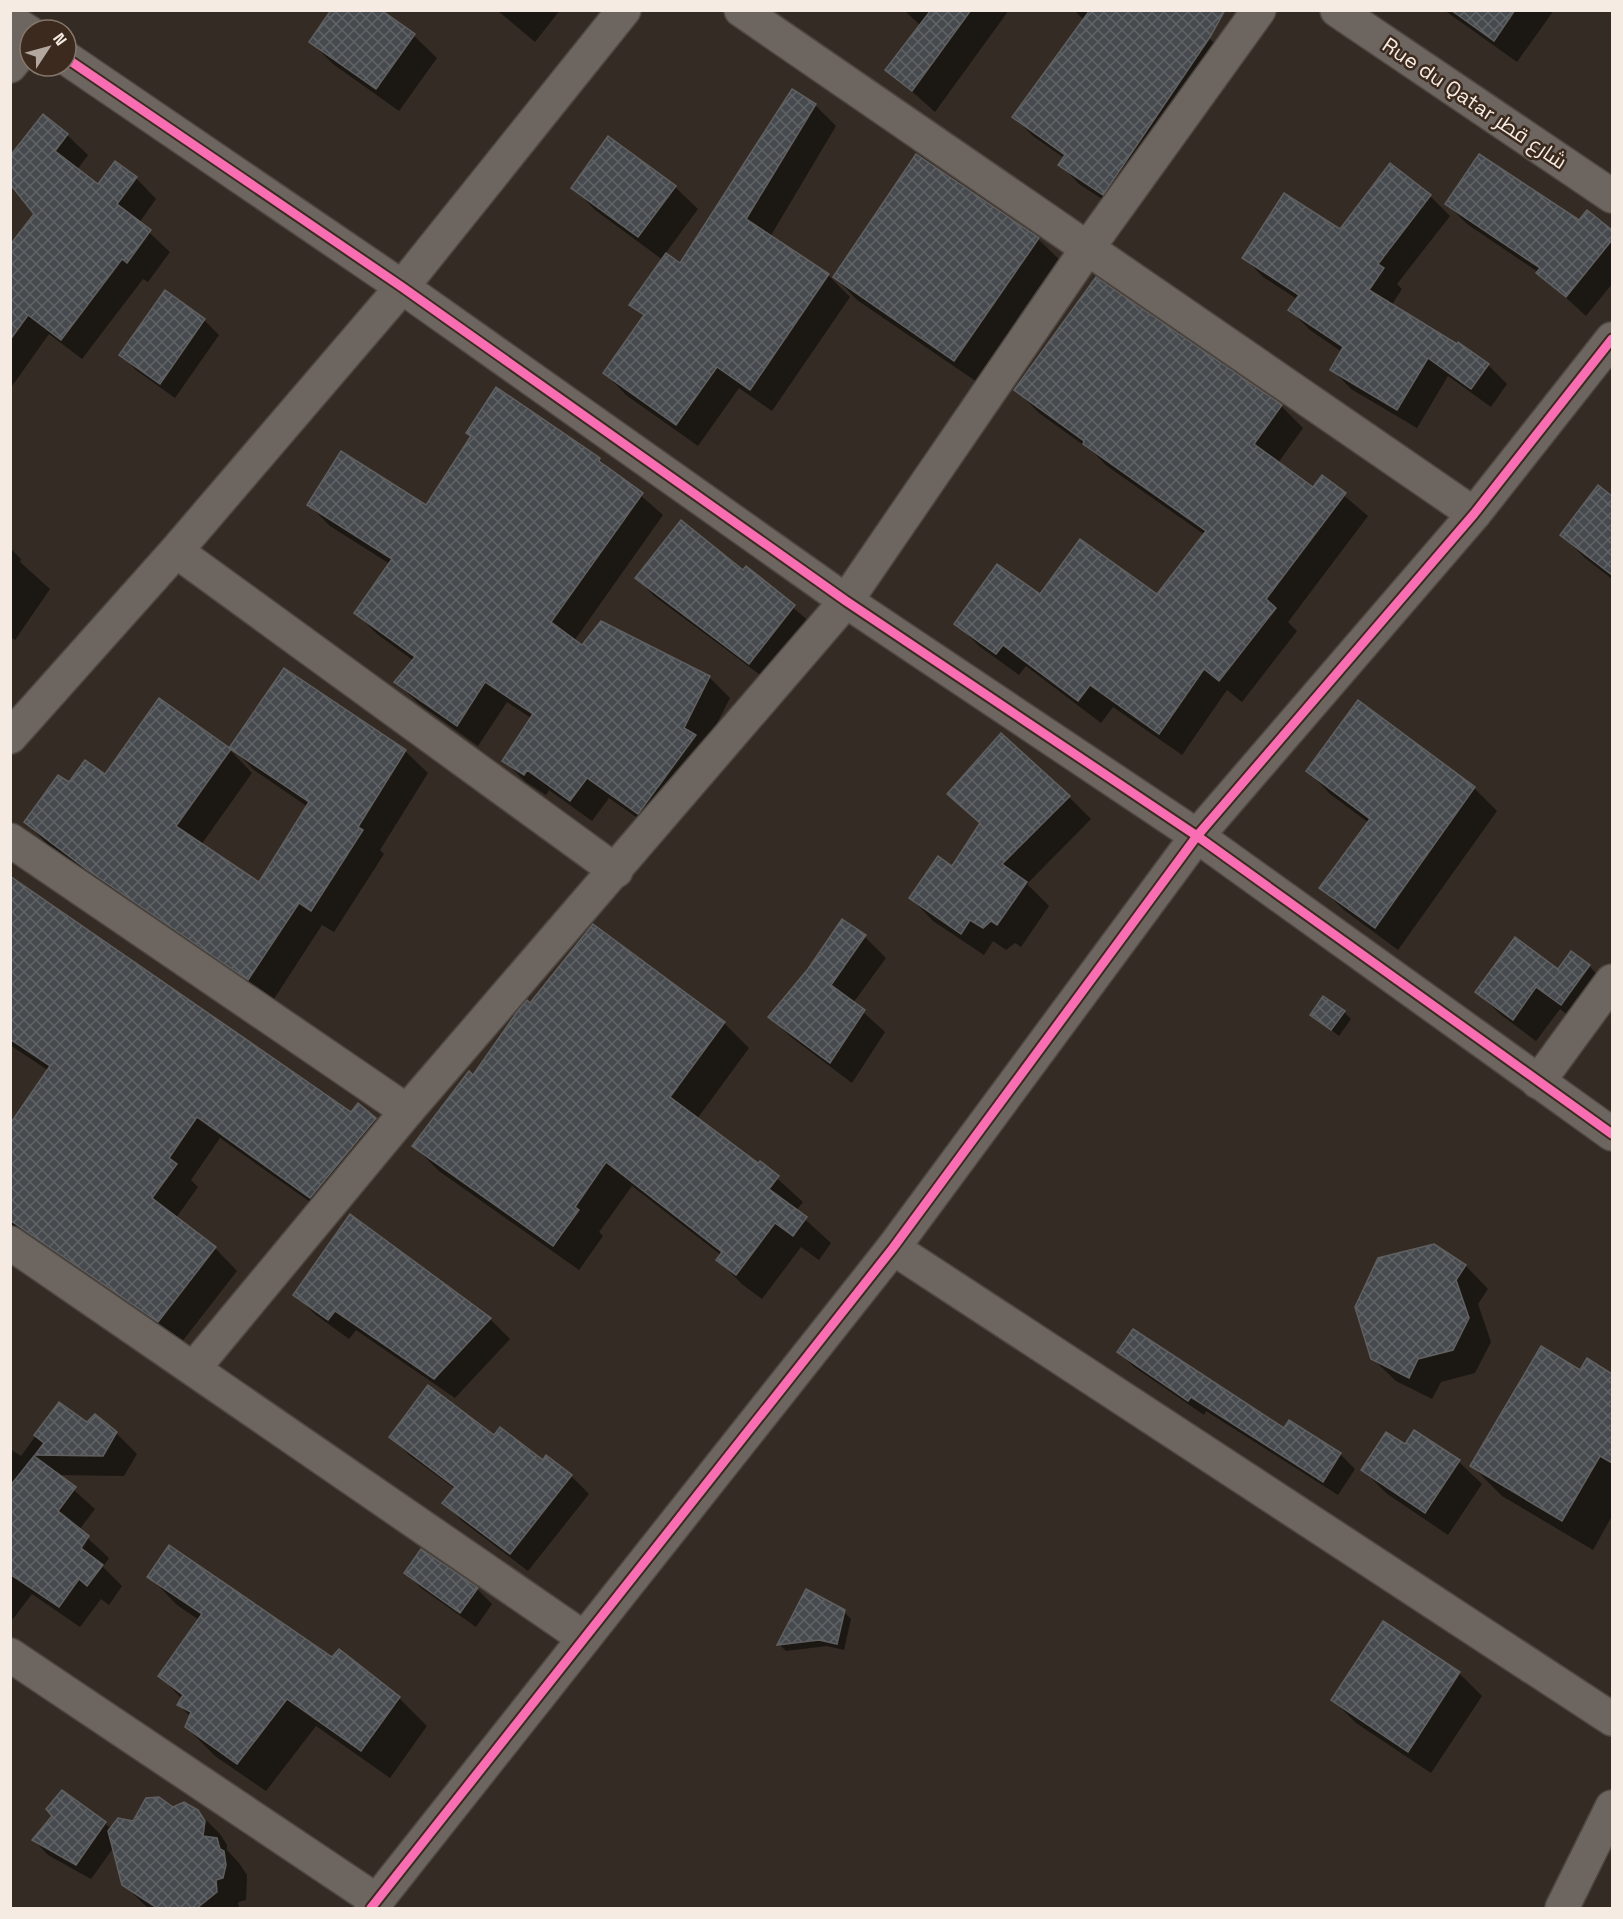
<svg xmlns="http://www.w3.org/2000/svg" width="1623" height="1919" viewBox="0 0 1623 1919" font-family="'Space Grotesk',Cairo,sans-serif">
  <defs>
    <pattern id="building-cross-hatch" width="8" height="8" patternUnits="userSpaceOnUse" patternTransform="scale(1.5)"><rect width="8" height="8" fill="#464a4e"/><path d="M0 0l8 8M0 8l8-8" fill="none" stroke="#616467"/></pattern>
  </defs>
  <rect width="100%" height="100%" fill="#342b24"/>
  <g fill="#0007">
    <path d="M 497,10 L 560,10 L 535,42 Z"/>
    <path d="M 904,10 L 1009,10 L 935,112 L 887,69 L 921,26 Z"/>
    <path d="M 1074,10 L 1171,10 L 1209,38 L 1228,57 L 1123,213 L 1079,184 L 1060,164 L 1064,158 L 1033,136 L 1014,117 L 1085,21 Z"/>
    <path d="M 1444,10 L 1554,10 L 1517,62 Z"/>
    <path d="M 414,36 L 437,58 L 399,111 L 333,64 L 311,42 Z"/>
    <path d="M 815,105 L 836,126 L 770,237 L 828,275 L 850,297 L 772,411 L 739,388 L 698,446 L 626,395 L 605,373 L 644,317 L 631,305 L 663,260 L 595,210 L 573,187 L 675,187 L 698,209 L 665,254 L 680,265 Z"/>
    <path d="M 67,135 L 88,155 L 77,170 L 98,186 L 136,178 L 156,199 L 139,223 L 170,252 L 148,282 L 143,279 L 82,359 L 49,334 L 10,389 L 10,266 L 36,214 L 10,182 Z"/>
    <path d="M 1430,196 L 1450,216 L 1397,284 L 1402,289 L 1391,306 L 1488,365 L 1507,384 L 1491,407 L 1448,376 L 1417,428 L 1351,389 L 1332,369 L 1342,352 L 1310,330 L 1290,310 L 1297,299 L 1263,277 L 1244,257 L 1340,231 Z"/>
    <path d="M 1447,204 L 1579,222 L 1587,212 L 1612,232 L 1612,284 L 1586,316 L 1538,272 L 1467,224 Z"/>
    <path d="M 1038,239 L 1061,261 L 977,382 L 857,300 L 835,277 Z"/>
    <path d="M 165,292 L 204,320 L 219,335 L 175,398 L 136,370 L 121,355 Z"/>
    <path d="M 496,390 L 600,460 L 663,515 L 574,641 L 583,647 L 709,677 L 730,698 L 660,834 L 609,798 L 592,821 L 549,790 L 546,795 L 526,782 L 504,761 L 531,718 L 507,702 L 478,746 L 418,703 L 396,682 L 414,661 L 377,634 L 356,613 L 390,564 L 330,526 L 309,505 L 427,507 L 473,437 Z"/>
    <path d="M 1016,390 L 1281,406 L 1303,428 L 1278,463 L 1313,489 L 1322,477 L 1368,516 L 1288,622 L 1297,631 L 1242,702 L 1227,690 L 1182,755 L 1113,707 L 1101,723 L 1026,666 L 1019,675 L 979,646 L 956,623 L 1040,596 L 1157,596 L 1205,535 L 1107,466 L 1093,452 L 1039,413 Z"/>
    <path d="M 1612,493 L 1612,579 L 1585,558 L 1562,535 Z"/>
    <path d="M 10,548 L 21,559 L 20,562 L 50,589 L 15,640 L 10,637 Z"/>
    <path d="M 747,568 L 812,624 L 767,680 L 654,596 L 637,578 L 743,572 Z"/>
    <path d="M 231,747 L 405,751 L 428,773 L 380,850 L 384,854 L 334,932 L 322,925 L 272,1002 L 110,891 L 48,845 L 26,822 L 69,784 L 230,750 L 252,773 L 201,845 L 259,884 L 308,807 L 254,770 Z"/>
    <path d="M 1308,771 L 1474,788 L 1497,811 L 1398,950 L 1344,910 L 1321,888 L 1369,823 L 1330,794 Z"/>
    <path d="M 950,794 L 1069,797 L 1091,819 L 1027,884 L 1049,906 L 1021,947 L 1015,943 L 1006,950 L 993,941 L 984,955 L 933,921 L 911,898 L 952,868 L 981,824 Z"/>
    <path d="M 10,878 L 351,1114 L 358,1105 L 398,1142 L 334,1219 L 220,1138 L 191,1180 L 198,1187 L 176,1218 L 215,1248 L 237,1271 L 181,1343 L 10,1225 L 10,1127 L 49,1071 L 10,1045 Z"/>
    <path d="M 865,937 L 886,958 L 853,1003 L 885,1032 L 852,1083 L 791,1037 L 770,1017 Z"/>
    <path d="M 1589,966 L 1612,989 L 1584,1027 L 1560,1009 L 1536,1041 L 1500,1014 L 1477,992 L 1558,971 Z"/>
    <path d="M 531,1005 L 724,1023 L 749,1048 L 697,1119 L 758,1165 L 760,1163 L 803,1202 L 796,1211 L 831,1243 L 819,1260 L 801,1247 L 762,1299 L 743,1285 L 718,1260 L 721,1255 L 632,1186 L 599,1232 L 603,1236 L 579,1270 L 439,1171 L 414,1146 L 474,1077 Z"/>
    <path d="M 1344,1012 L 1351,1019 L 1339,1036 L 1312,1015 Z"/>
    <path d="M 351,1216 L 490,1319 L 510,1339 L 455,1398 L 356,1330 L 349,1339 L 316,1315 L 295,1295 Z"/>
    <path d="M 1434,1245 L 1466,1266 L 1488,1289 L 1478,1304 L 1491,1342 L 1475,1373 L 1441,1382 L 1432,1399 L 1396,1381 L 1372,1358 Z"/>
    <path d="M 1119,1352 L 1340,1454 L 1355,1469 L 1338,1495 L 1206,1411 L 1204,1415 L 1134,1367 Z"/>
    <path d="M 1587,1360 L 1612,1376 L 1612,1516 L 1593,1550 L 1502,1496 L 1472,1466 L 1581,1372 Z"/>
    <path d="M 59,1404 L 87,1424 L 116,1433 L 137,1454 L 124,1476 L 57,1475 L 95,1509 L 79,1530 L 109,1558 L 103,1567 L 122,1586 L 109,1605 L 101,1599 L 80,1627 L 32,1594 L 13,1619 L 10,1617 L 10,1449 L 21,1456 Z"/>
    <path d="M 391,1437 L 494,1437 L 571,1476 L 589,1494 L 528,1571 L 462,1521 L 444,1503 L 455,1489 L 409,1455 Z"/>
    <path d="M 1405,1446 L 1459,1462 L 1482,1484 L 1448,1535 L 1386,1493 L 1363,1470 Z"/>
    <path d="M 406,1573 L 477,1589 L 492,1604 L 476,1627 L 421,1588 Z"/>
    <path d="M 149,1576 L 333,1659 L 399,1698 L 427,1726 L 390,1778 L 316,1726 L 266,1791 L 215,1756 L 186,1727 L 191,1717 L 179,1705 L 182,1699 L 160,1676 L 199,1620 L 177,1605 Z"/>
    <path d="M 844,1612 L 851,1619 L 844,1650 L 827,1646 L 786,1651 L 779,1644 Z"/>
    <path d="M 1384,1623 L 1459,1673 L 1482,1696 L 1431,1773 L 1356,1723 L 1333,1700 Z"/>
    <path d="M 62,1792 L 112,1829 L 173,1809 L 197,1811 L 220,1834 L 227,1845 L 227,1850 L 239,1863 L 247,1875 L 246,1900 L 238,1902 L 239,1908 L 148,1908 L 124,1885 L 114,1847 L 91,1879 L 48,1855 L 34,1840 L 54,1816 Z"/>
  </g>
  <g fill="url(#building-cross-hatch)" stroke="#616060" stroke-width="1.5">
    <path d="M 331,10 L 381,10 L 415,34 L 376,89 L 309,42 Z"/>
    <path d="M 931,10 L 971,10 L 912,91 L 885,70 Z"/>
    <path d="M 1090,10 L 1225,10 L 1210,37 L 1103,195 L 1058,165 L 1065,155 L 1012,117 Z"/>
    <path d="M 1451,10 L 1515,10 L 1494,41 Z"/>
    <path d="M 792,89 L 816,104 L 746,219 L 829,274 L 750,390 L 717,367 L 676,425 L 603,373 L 644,315 L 629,305 L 666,253 L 680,263 Z"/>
    <path d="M 43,114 L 68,134 L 55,151 L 98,184 L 115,161 L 137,177 L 117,204 L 151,230 L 127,263 L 122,259 L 61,340 L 28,315 L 10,340 L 10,245 L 34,214 L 10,184 L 10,156 Z"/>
    <path d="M 608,136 L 676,186 L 638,237 L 571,188 Z"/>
    <path d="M 916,154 L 1039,238 L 954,361 L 833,277 Z"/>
    <path d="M 1479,154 L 1579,220 L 1587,210 L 1612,230 L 1612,240 L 1566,297 L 1536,273 L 1540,268 L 1445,204 Z"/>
    <path d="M 1390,163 L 1431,195 L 1378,264 L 1384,268 L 1369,290 L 1457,344 L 1458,342 L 1489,364 L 1471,389 L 1428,358 L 1397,410 L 1330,370 L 1343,347 L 1288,310 L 1299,295 L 1242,258 L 1284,193 L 1340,229 Z"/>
    <path d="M 1096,277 L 1282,405 L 1254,444 L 1313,487 L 1322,475 L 1346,493 L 1266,599 L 1276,608 L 1219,681 L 1204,669 L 1159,734 L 1090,685 L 1078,701 L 1003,645 L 996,654 L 954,624 L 997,564 L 1040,594 L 1080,539 L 1157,594 L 1206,531 L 1083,444 L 1084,441 L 1014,390 Z"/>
    <path d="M 165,290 L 205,319 L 160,384 L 119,355 Z"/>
    <path d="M 496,387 L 600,458 L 599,461 L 643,493 L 551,622 L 582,645 L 601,621 L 710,676 L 684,728 L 696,735 L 638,814 L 587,778 L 570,801 L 527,770 L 524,775 L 502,761 L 533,714 L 485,682 L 457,726 L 394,682 L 415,657 L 354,613 L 392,559 L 307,505 L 341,451 L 426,505 L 471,436 L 466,433 Z"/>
    <path d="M 1598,485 L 1612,496 L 1612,575 L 1560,535 Z"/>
    <path d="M 681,520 L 743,570 L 746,566 L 795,605 L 749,664 L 635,578 Z"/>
    <path d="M 284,668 L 406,750 L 358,827 L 363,830 L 311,911 L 299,903 L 248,980 L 86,869 L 24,822 L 58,775 L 69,782 L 85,760 L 105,774 L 159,698 L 231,749 L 176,826 L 259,882 L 309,802 L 229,748 Z"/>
    <path d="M 1358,700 L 1475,787 L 1375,928 L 1319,888 L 1370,819 L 1306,771 Z"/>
    <path d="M 1001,733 L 1070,796 L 1002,864 L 1027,882 L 997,925 L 991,921 L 983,928 L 970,920 L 961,934 L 909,898 L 938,856 L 952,866 L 980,823 L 947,794 Z"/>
    <path d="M 10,876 L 351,1112 L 358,1103 L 376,1118 L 310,1198 L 197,1117 L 169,1158 L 177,1164 L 152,1198 L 216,1247 L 158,1322 L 10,1220 L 10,1124 L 50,1066 L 10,1039 Z"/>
    <path d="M 842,919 L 866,935 L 831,985 L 865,1010 L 830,1063 L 768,1017 L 808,969 Z"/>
    <path d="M 593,924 L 725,1022 L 670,1097 L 758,1163 L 760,1161 L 779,1176 L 769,1189 L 807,1217 L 793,1236 L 775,1223 L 736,1275 L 716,1260 L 722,1252 L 606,1162 L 575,1207 L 579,1210 L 553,1246 L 412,1146 L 469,1071 L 473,1075 L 517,1012 L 527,1000 L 530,1003 Z"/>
    <path d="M 1515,937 L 1558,969 L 1571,951 L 1590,965 L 1561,1005 L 1536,987 L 1513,1020 L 1475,992 Z"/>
    <path d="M 1323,996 L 1345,1011 L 1331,1030 L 1310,1015 Z"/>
    <path d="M 350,1214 L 491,1318 L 434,1379 L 335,1311 L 328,1320 L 293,1295 Z"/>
    <path d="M 1434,1244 L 1466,1265 L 1456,1280 L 1469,1318 L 1453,1350 L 1418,1359 L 1409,1378 L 1371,1359 L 1355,1307 L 1378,1258 Z"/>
    <path d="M 1133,1329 L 1284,1428 L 1289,1420 L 1341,1453 L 1323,1482 L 1191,1397 L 1188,1401 L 1117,1352 Z"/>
    <path d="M 1541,1346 L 1580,1370 L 1587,1358 L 1612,1374 L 1612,1463 L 1600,1456 L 1562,1521 L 1470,1466 Z"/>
    <path d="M 428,1385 L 494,1435 L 500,1427 L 543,1460 L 546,1455 L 572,1475 L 510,1554 L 442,1503 L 455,1487 L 389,1437 Z"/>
    <path d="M 59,1402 L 87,1422 L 95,1414 L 117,1432 L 103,1456 L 35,1455 L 44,1443 L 34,1435 Z"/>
    <path d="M 1414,1430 L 1460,1460 L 1425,1513 L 1361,1470 L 1386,1432 L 1405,1444 Z"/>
    <path d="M 34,1456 L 76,1487 L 58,1511 L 89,1536 L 81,1548 L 103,1565 L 87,1586 L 79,1579 L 59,1607 L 10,1574 L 10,1486 Z"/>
    <path d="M 169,1545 L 332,1657 L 339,1649 L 400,1697 L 361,1751 L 287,1699 L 237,1764 L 185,1727 L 191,1712 L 177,1705 L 183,1695 L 158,1676 L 202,1614 L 147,1577 Z"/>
    <path d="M 421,1549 L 478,1588 L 460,1613 L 404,1573 Z"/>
    <path d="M 806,1589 L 845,1610 L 837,1644 L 819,1640 L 777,1645 Z"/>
    <path d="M 1383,1621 L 1460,1672 L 1408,1752 L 1331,1700 Z"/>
    <path d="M 62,1790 L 106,1822 L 76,1865 L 32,1840 L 52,1816 L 46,1809 Z"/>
    <path d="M 159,1797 L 173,1807 L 184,1802 L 198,1810 L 205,1821 L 203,1836 L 217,1838 L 220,1849 L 224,1851 L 226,1865 L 223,1878 L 216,1880 L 217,1892 L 197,1908 L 157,1908 L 122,1885 L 108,1831 L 118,1818 L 133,1821 L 146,1798 Z"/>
  </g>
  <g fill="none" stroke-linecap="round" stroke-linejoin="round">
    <defs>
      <g id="minor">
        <path d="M 741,10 L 1474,514"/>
        <path d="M 1337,10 L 1612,196"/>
        <path d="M 10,20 L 30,33"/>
        <path d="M 66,58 L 402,287 L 846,601 L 1197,836 L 1612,1134"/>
        <path d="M 10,66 L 30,41"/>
        <path d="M 176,551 L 616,871"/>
        <path d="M 10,737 L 176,551 L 402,287 L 624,10"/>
        <path d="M 10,840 L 407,1111"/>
        <path d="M 1538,1082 L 1612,981"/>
        <path d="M 10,1243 L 584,1638"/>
        <path d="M 893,1248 L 1612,1719"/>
        <path d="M 194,1368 L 407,1111 L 846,601 L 1087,249 L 1259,10"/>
        <path d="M 10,1655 L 377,1901"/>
        <path d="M 371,1908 L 893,1248 L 1197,836 L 1474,514 L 1612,339"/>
        <path d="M 1562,1908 L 1612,1807"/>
      </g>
    </defs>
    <use href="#minor" stroke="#4f4741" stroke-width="36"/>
    <use href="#minor" stroke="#6c6560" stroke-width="33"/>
    <defs>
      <g id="cycleway">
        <path d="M 66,58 L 402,287 L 846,601 L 1197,836 L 1612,1134"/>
        <path d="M 371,1908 L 893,1248 L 1197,836 L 1474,514 L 1612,339"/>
      </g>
    </defs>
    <use href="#cycleway" stroke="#3b2a1d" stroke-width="13"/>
    <use href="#cycleway" stroke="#f96db3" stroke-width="9"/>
  </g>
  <g text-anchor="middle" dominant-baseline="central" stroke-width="5" stroke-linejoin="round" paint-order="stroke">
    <g font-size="21" fill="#f6ebe2" stroke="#3b2a1d">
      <text transform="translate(1475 103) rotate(34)">Rue du Qatar شارع قطر</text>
    </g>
  </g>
  <rect width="1623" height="1919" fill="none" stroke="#f6ebe2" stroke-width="24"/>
  <g transform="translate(48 48) rotate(54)"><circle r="28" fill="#3b2a1d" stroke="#86776c" stroke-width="1.5"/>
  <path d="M0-4.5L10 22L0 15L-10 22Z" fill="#b2a8a0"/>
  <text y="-9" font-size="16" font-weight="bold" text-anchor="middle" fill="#f6ebe2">N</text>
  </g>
</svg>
